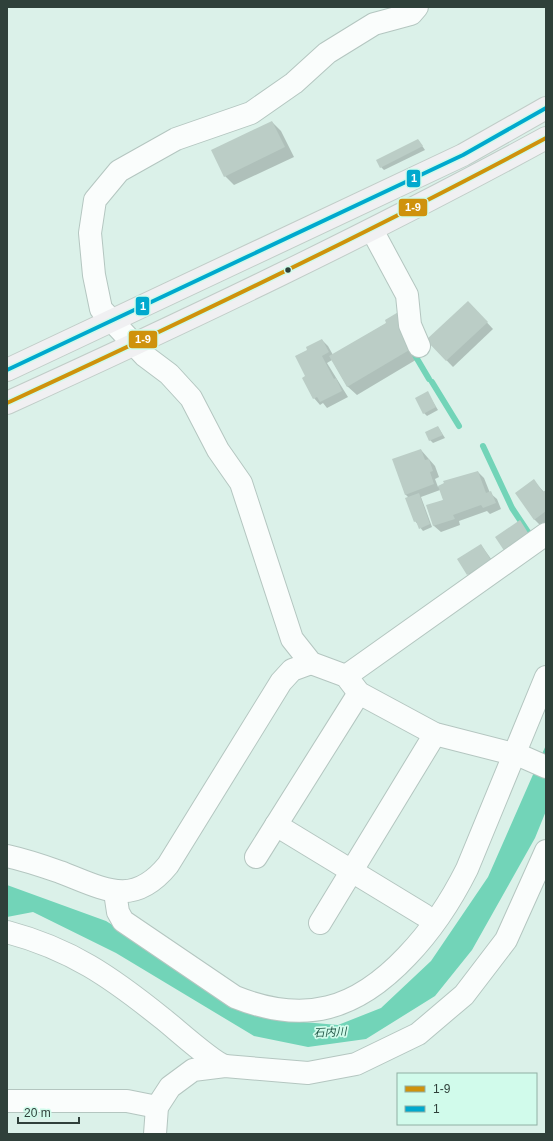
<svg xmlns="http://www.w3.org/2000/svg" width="553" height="1141" viewBox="0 0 553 1141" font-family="Helvetica,'Noto Sans JP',sans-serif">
  <rect width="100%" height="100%" fill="#dbf1e9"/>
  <path fill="#72d4b8" d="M 546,745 L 546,811 L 535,838 L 472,950 L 435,996 L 366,1039 L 308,1047 L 254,1036 L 116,953 L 33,912 L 7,917 L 7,885 L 106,921 L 232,999 L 292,1021 L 338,1025 L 381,1008 L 431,961 L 488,877 Z"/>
  <g fill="#0003">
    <path d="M 272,122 L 281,131 L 294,157 L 234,185 L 225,176 Z"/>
    <path d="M 418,140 L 425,150 L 384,170 L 381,167 Z"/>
    <path d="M 468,302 L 493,329 L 453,367 L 428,341 Z"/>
    <path d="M 400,312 L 409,341 L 419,358 L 357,395 L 347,386 L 332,360 L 327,363 L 348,397 L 327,408 L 323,403 L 320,405 L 314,398 L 307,376 L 308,350 L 322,340 L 328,346 L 333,355 L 387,323 Z"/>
    <path d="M 427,392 L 438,410 L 427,416 L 424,413 Z"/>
    <path d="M 438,427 L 445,438 L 433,443 L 430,440 Z"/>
    <path d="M 421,450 L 435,466 L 439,477 L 435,479 L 438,487 L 478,472 L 484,478 L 490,493 L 497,499 L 501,509 L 490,514 L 487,511 L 459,521 L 460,525 L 441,532 L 434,526 L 427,506 L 444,500 L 440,490 L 421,497 L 432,527 L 423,531 L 415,521 L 409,498 L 405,494 Z"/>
    <path d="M 534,481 L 544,492 L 546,491 L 546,522 L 541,526 L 534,519 Z"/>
    <path d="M 481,545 L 494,563 L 471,578 L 458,559 Z"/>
  </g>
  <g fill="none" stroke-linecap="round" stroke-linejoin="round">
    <g stroke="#72d4b8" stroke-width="6">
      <path d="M 412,348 L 416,357 L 429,379"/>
      <path d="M 432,382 L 459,426"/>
      <path d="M 483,446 L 512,508 L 530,535"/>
    </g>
  </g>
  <g fill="#bbcdc6">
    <path d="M 272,121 L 285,147 L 224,177 L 211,150 Z"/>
    <path d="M 418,139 L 423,146 L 380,168 L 376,160 Z"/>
    <path d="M 468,301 L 488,322 L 446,361 L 426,340 Z"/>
    <path d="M 400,311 L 400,331 L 411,349 L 347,387 L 329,356 L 386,323 L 385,320 Z"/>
    <path d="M 322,339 L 329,352 L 322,356 L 334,379 L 336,378 L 342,391 L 320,402 L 317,397 L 313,399 L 302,378 L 305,376 L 295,356 L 307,350 L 306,347 Z"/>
    <path d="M 428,391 L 436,407 L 423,414 L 415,398 Z"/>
    <path d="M 438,426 L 443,435 L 429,441 L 425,432 Z"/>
    <path d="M 421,449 L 425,460 L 429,459 L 433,471 L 430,472 L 434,484 L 405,495 L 392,459 Z"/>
    <path d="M 478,471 L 486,493 L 491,491 L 496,503 L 483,508 L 481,505 L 453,515 L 455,519 L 433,526 L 426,505 L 443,500 L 438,486 L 444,483 L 443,481 Z"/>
    <path d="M 534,479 L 543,492 L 546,490 L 546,511 L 534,520 L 515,493 Z"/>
    <path d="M 419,493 L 430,524 L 419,529 L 416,521 L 414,522 L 405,498 Z"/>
    <path d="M 520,520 L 530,536 L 505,552 L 495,537 Z"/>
    <path d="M 481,544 L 491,560 L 467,575 L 457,559 Z"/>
  </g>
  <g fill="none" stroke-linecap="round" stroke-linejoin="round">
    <defs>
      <g id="minor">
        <path d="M 417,7 L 411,14 L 374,24 L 327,53 L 294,83 L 251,113 L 176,139 L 119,171 L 95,200 L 90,233 L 94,275 L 101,309 L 145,356 L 169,374 L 191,398 L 218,450 L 241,483 L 292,639 L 311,663 L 346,676 L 359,693 L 435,734 L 521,756 L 546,767"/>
        <path d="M 372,230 L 407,295 L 410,325 L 419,346"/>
        <path d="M 346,676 L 546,534"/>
        <path d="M 276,825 L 424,915"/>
        <path d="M 7,856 C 25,860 43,866 60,872 C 104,889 133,908 168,865 L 281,682 L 292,670 L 311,663"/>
        <path d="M 256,857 L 359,693"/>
        <path d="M 115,892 L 118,912 L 123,921 L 235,997 C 305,1025 356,1010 407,956 C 432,930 451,901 467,869 L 546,677"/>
        <path d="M 320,923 L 435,734"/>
        <path d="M 7,932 C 71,949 111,977 162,1018 C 175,1028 212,1062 225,1066"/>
        <path d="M 7,1101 L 127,1101 L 157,1107"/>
        <path d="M 155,1134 L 157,1107 L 170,1087 L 193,1070 L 225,1066 L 308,1073 L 356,1064 L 418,1034 L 464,995 L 506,940 L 546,851"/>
      </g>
      <g id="major">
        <path d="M 7,370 L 463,155 L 546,108"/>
        <path d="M 7,403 C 189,320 370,234 546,138"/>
      </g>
    </defs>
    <use href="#minor" stroke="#b4c6c0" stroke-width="24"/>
    <use href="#major" stroke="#c1cdc8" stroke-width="24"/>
    <use href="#minor" stroke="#fafdfc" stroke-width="22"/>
    <use href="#major" stroke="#f0f0f2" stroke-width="22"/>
    <defs>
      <path id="bus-1" d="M 7,403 C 189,319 369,233 546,138"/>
      <path id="bus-2" d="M 7,370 L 463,155 L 546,108"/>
    </defs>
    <use href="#bus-1" stroke="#d1fbeb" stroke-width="7"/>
    <use href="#bus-2" stroke="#d1fbeb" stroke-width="7"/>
    <use href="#bus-1" stroke="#cf920c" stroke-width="4"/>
    <use href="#bus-2" stroke="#00a9ce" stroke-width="4"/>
  </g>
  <circle fill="#2f403a" stroke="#d1fbeb" stroke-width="1.5" cx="288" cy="270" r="3.5"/>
  <g text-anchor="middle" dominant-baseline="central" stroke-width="3.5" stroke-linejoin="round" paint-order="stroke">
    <g font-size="11" font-style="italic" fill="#1e5343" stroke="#d1fbeb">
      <text transform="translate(330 1032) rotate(-3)">石内川</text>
    </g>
  </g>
  <g stroke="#d1fbeb" stroke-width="1.5">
    <rect x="406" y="169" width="15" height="19" rx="4" fill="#00a9ce"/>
    <rect x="398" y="198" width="30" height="19" rx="4" fill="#cf920c"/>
    <rect x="135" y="296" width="15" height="20" rx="4" fill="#00a9ce"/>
    <rect x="128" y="330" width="30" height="19" rx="4" fill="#cf920c"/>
  </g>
  <g font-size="11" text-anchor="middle" font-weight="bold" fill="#fff">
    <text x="414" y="182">1</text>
    <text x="413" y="211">1-9</text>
    <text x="143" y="310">1</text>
    <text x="143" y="343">1-9</text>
  </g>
  <rect width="553" height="1141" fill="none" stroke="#2f403a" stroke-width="16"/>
  <rect x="397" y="1073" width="140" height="52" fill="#d1fbeb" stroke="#90b0a4"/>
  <rect x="405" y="1086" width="20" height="6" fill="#cf920c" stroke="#90b0a4"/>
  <text x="433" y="1093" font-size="12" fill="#2f403a">1-9</text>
  <rect x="405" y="1106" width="20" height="6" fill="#00a9ce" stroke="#90b0a4"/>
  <text x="433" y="1113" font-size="12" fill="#2f403a">1</text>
  <path d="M18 1117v6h61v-6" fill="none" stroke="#2f403a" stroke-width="2"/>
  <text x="24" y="1117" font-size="12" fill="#2f403a" stroke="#d1fbeb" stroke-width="3" paint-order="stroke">20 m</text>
</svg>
